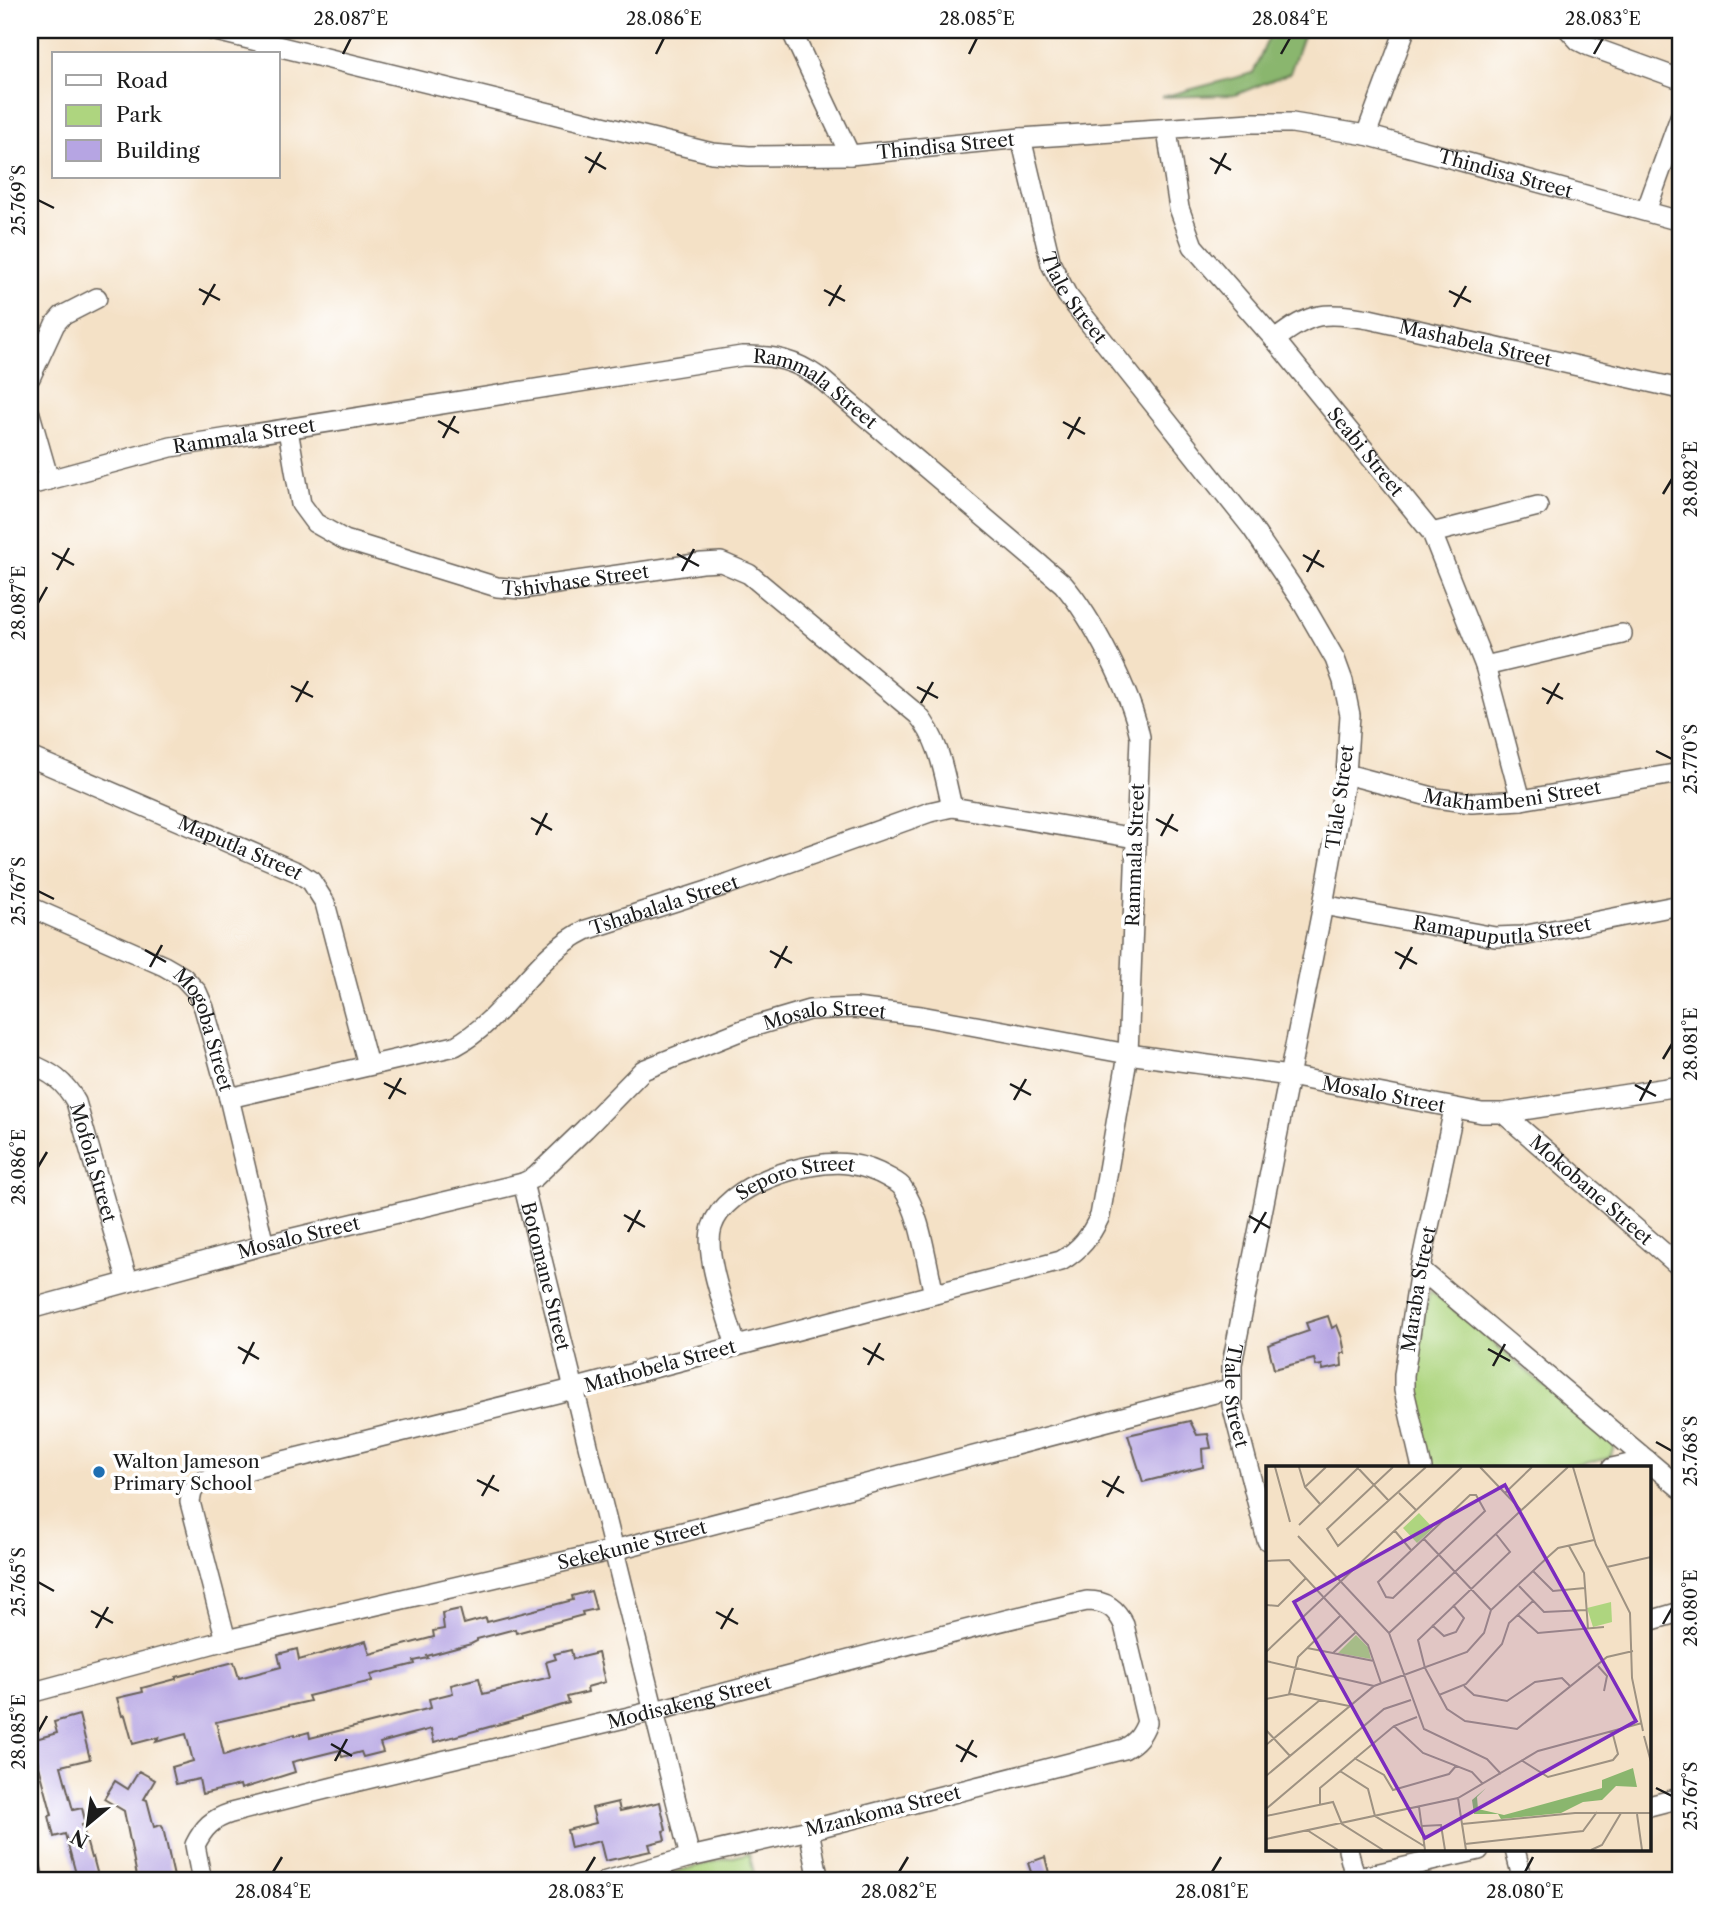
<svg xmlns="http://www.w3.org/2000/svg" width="1710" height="1911" viewBox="0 0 1710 1911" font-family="'Libre Caslon Text',serif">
  <rect width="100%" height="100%" fill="#fff"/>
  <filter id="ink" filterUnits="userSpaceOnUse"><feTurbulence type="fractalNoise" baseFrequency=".0143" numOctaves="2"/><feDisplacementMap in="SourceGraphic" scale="14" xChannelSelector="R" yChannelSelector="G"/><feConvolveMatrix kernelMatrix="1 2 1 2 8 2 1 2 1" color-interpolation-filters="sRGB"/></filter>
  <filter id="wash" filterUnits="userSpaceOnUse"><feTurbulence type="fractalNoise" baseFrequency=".00686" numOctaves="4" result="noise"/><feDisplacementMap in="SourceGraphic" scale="28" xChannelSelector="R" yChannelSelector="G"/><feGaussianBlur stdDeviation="1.57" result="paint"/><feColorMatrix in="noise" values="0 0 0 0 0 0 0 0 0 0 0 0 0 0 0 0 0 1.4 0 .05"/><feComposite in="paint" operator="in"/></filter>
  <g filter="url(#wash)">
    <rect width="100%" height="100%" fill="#f4e1c6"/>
    <g fill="#aed57f" stroke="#65784e" stroke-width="2">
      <path d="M 1430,1290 L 1615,1445 L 1609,1458 L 1561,1468 L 1432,1468 L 1409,1375 Z"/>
      <path d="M 749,1853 L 756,1881 L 639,1881 Z"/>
    </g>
    <path fill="#8ab66e" stroke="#536945" stroke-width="2" d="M 1272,30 L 1305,30 L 1290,73 L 1235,95 L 1162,97 L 1253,73 Z"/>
    <g id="blocks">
      <g fill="#b6a5e3">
        <path d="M 1328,1316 L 1332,1328 L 1337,1325 L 1342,1338 L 1345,1353 L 1341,1353 L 1342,1366 L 1323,1370 L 1322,1365 L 1316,1366 L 1314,1359 L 1274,1369 L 1268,1345 L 1309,1331 L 1306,1323 Z"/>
        <path d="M 1190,1421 L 1197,1435 L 1208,1434 L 1211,1448 L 1202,1449 L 1203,1467 L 1143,1482 L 1128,1435 Z"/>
        <path d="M 591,1591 L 596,1609 L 582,1612 L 583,1615 L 516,1633 L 515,1629 L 477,1639 L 477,1641 L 471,1644 L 427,1656 L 428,1658 L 414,1661 L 415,1664 L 371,1675 L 372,1681 L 308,1696 L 310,1701 L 216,1722 L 224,1755 L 295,1734 L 295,1736 L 309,1732 L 310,1738 L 431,1708 L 429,1699 L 453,1693 L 451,1685 L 479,1678 L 483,1694 L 550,1677 L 546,1662 L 556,1659 L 554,1654 L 571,1650 L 573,1659 L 598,1653 L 605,1682 L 587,1687 L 588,1692 L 567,1697 L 569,1703 L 522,1717 L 522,1718 L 434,1742 L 431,1729 L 380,1743 L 383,1752 L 363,1757 L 361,1752 L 342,1757 L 340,1750 L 292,1762 L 295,1772 L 241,1789 L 240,1785 L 202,1794 L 199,1779 L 176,1784 L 172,1767 L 193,1761 L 186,1734 L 156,1742 L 159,1737 L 133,1744 L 125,1715 L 122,1716 L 117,1698 L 143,1692 L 142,1688 L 176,1679 L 176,1677 L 234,1662 L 239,1678 L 281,1667 L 278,1654 L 297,1649 L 299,1660 L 366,1641 L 370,1654 L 434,1637 L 433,1631 L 444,1629 L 442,1613 L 460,1609 L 464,1624 L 486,1618 L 487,1622 L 573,1600 L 572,1596 Z"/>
        <path d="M 79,1715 L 90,1759 L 61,1766 L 73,1810 L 82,1808 L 86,1824 L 82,1825 L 91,1858 L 93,1857 L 98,1876 L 96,1877 L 97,1881 L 78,1881 L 65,1834 L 54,1837 L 49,1816 L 52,1815 L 32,1740 L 57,1733 L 54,1722 Z"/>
        <path d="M 139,1771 L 155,1780 L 144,1799 L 147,1800 L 154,1827 L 161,1825 L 163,1828 L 175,1881 L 138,1881 L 124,1811 L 104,1799 L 115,1781 L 128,1789 Z"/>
        <path d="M 618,1802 L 620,1811 L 660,1802 L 666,1830 L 663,1831 L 665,1840 L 649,1844 L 651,1851 L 605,1861 L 600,1841 L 571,1848 L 567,1830 L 596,1823 L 592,1808 Z"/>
        <path d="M 1045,1857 L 1051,1881 L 1034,1881 L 1028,1863 Z"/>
      </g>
    </g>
  </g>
  <g filter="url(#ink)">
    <use href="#blocks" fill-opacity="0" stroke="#686158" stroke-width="2"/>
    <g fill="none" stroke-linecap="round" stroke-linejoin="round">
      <defs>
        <g id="minor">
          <path id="s1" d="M 212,30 L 712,153 L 749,156 L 850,155 L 1021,138 L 1251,123 L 1292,123 L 1366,135 L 1680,221"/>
          <path d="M 791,30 L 850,155"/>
          <path d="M 1569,30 L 1579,41 L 1589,46 L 1680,79"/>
          <path id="s2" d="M 1167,131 L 1179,208 L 1193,246 L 1275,340 L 1432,533 L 1485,666 L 1521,800"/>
          <path d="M 1366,135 L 1405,30"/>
          <path id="s3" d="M 1021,138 L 1051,264 L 1067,295 L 1252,528 L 1301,600 L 1335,659 L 1343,681 L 1350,715 L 1346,774 L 1323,905 L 1232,1364 L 1232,1405 L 1267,1540"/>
          <path d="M 1646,211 L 1680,117"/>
          <path id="s4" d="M 1275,340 C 1312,311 1324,312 1369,319 L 1680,389"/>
          <path d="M 30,378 L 55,324 L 62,316 L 97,298"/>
          <path d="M 30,414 L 49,480"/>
          <path id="s5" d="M 288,430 L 301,504 L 315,523 L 345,540 L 497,587 L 521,589 L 702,563 L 721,562 L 749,574 L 918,715 C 940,741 944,774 952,807"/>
          <path id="s6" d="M 30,485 L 171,447 L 210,441 L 742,356 C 773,355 795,360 820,378 L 1063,584 C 1093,619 1131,692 1140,737 L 1128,1054 L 1100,1216 C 1090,1237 1081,1249 1061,1261 L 573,1389 L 199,1482 L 192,1492 L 190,1502 L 226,1640"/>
          <path d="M 1432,533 L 1538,506"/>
          <path d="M 1485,666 L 1622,634"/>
          <path id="s7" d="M 30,757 L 297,872 L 311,881 L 325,903 L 368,1065"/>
          <path id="s8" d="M 1346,774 L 1436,798 L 1472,803 L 1521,800 L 1680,773"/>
          <path id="s9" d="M 1323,905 L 1495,937 L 1522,936 L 1680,905"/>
          <path id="s10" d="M 30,907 L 164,966 L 183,977 L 197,992 L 204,1008 L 229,1098 L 264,1245"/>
          <path id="s11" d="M 30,1064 C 51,1072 65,1082 76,1102 L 128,1282"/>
          <path id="s12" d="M 229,1098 L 455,1046 C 507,1018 532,956 586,930 L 729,884 L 930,812 L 952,807 L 1135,838"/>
          <path id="s13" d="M 1503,1113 L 1680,1267"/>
          <path id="s14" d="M 523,1183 L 690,1857"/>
          <path d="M 1420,1269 L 1680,1488"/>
          <path id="s15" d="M 30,1309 L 264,1245 L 523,1183 L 535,1177 L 585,1129 L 643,1070 L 745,1029 L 809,1010 L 855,1008 L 921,1016 L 1128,1054 L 1289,1076 L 1482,1113 L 1503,1113 L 1680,1086"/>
          <path id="s16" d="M 736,1346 C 728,1317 703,1255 712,1227 C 725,1184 809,1159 849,1164 C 863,1166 877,1171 889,1178 C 894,1181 899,1183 902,1187 C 921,1214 926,1262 934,1294"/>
          <path id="s17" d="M 1422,1468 L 1404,1390 L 1404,1375 L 1420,1269 L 1454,1109"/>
          <path d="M 1612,1468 L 1647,1460"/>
          <path d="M 1649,1621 L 1680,1612"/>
          <path id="s18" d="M 30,1693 L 226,1640 L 614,1550 L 1230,1389"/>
          <path d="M 1649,1806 L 1680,1798"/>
          <path d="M 809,1830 L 819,1881"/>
          <path d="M 1348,1850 L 1356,1881"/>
          <path d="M 1515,1850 L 1523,1881"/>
          <path d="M 30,1864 L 34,1881"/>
          <path id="s19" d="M 202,1881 L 195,1845 C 204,1827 212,1819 231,1813 C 372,1776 513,1745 654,1711 C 799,1675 941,1633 1087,1601 C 1106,1601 1116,1608 1124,1625 L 1147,1722 C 1142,1735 1137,1742 1124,1749 L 809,1830 L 690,1857 L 606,1881"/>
          <path d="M 1345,1881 L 1479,1850"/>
        </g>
      </defs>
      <use href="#minor" stroke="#686158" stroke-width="22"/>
      <use href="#minor" stroke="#fff" stroke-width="19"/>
    </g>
  </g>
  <path fill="none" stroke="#1c1c1c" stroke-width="2.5" d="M 343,54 L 351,38M 656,54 L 664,38M 969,54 L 977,38M 1281,54 L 1290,38M 1594,54 L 1603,38M 585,157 L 606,169M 1210,158 L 1231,170M 589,173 L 601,152M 1215,174 L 1226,153M 38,200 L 54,208M 199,289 L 220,300M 824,290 L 845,301M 1449,291 L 1471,302M 203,305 L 215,284M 829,306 L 841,285M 1454,307 L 1466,286M 438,421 L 459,433M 1063,422 L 1085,434M 443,438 L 455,416M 1068,439 L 1080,417M 1663,494 L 1672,479M 52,553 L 74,565M 677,554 L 699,566M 1303,555 L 1324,567M 57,570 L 69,548M 682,571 L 694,549M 1307,572 L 1319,550M 38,603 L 47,587M 291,686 L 313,697M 917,687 L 938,698M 1542,688 L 1563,699M 296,702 L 308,681M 921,703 L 933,682M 1547,704 L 1559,683M 1656,751 L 1672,759M 531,818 L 552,830M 1156,819 L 1178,831M 536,835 L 547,813M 1161,836 L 1173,814M 38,891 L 54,899M 145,950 L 166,962M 770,951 L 792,963M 1395,952 L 1417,964M 150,967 L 162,945M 775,968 L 787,946M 1400,969 L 1412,947M 1663,1059 L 1672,1044M 384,1083 L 406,1094M 1010,1084 L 1031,1095M 1635,1085 L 1656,1096M 389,1099 L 401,1078M 1014,1100 L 1026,1079M 1640,1101 L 1651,1080M 38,1167 L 47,1152M 624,1215 L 645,1227M 1249,1216 L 1270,1228M 628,1232 L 640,1210M 1254,1233 L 1266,1212M 238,1347 L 259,1359M 863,1348 L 884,1360M 1488,1349 L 1510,1361M 243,1364 L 254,1342M 868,1365 L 880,1343M 1493,1366 L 1505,1344M 1656,1442 L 1672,1451M 477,1480 L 499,1491M 1102,1481 L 1124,1493M 482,1496 L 494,1475M 1107,1497 L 1119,1476M 38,1582 L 54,1591M 91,1611 L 113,1623M 716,1612 L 738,1624M 1663,1624 L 1672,1608M 96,1628 L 108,1607M 721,1629 L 733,1608M 38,1732 L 47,1716M 331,1744 L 352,1756M 956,1745 L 977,1757M 335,1761 L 347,1739M 961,1762 L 973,1740M 1656,1788 L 1672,1796M 273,1872 L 282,1857M 586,1872 L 595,1857M 899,1872 L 908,1857M 1212,1872 L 1221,1857M 1525,1872 L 1533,1857"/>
  <circle fill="#1f6fb2" stroke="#fff" stroke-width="2.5" cx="99" cy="1472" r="7"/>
  <g text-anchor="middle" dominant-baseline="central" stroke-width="7" stroke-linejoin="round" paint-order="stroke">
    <g font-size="19" fill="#1c1c1c" stroke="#fff">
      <text stroke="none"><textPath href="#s1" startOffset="749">Thindisa Street</textPath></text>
      <text stroke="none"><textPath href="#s1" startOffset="1316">Thindisa Street</textPath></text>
      <text stroke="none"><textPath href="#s3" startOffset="170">Tlale Street</textPath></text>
      <text stroke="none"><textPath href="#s4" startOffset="210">Mashabela Street</textPath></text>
      <text stroke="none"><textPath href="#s6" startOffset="807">Rammala Street</textPath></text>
      <text stroke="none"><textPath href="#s6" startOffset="220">Rammala Street</textPath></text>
      <text stroke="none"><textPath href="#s2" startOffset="387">Seabi Street</textPath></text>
      <text stroke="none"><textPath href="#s5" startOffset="371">Tshivhase Street</textPath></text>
      <text stroke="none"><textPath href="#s8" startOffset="170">Makhambeni Street</textPath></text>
      <text transform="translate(1340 797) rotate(-82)">Tlale Street</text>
      <text stroke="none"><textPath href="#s7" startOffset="229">Maputla Street</textPath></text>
      <text transform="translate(1135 855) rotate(-88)">Rammala Street</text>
      <text stroke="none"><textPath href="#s12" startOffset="490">Tshabalala Street</textPath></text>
      <text stroke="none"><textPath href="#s9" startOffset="182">Ramapuputla Street</textPath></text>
      <text stroke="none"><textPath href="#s15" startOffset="866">Mosalo Street</textPath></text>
      <text stroke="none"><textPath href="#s10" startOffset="226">Mogoba Street</textPath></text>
      <text stroke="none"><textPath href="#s15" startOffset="1433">Mosalo Street</textPath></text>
      <text stroke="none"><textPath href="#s11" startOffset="124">Mofola Street</textPath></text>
      <text stroke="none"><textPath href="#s16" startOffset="226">Seporo Street</textPath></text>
      <text stroke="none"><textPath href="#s13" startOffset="117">Mokobane Street</textPath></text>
      <text stroke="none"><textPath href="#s15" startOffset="278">Mosalo Street</textPath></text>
      <text stroke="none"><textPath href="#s14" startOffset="96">Botomane Street</textPath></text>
      <text stroke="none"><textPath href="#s17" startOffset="182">Maraba Street</textPath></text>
      <text transform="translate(660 1366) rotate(-15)">Mathobela Street</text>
      <text stroke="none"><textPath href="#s3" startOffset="1367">Tlale Street</textPath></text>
      <text stroke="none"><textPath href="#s18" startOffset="620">Sekekunie Street</textPath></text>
      <text stroke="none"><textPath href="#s19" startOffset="558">Modisakeng Street</textPath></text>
      <text transform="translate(883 1811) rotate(-14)">Mzankoma Street</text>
    </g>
    <g font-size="19" fill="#1c1c1c" stroke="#fff" text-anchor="start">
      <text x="113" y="1461">Walton Jameson<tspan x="113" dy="22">Primary School</tspan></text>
    </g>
  </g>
  <g transform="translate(1266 1466)">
    <rect width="385" height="385" fill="#f4e1c6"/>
    <path d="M 153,47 L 167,62 L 151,77 L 137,62 ZM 345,136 L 346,156 L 327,161 L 321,142 ZM 90,169 L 102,181 L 105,193 L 72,187 Z" fill="#aed57f"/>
    <path d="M 367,302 L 371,321 L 350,320 L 336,334 L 317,336 L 295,347 L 235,353 L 232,348 L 208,348 L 206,334 L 220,322 L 211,331 L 212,343 L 238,349 L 336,322 L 336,314 Z" fill="#8ab66e"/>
    <path fill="none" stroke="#9e9282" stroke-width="2" d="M 9,1 L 24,56M 33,1 L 39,21 L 54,38M 91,1 L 123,35M 127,1 L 61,63 L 72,80 L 160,1M 214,1 L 255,44M 307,1 L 330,79 L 364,147 L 366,212 L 377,265M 39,21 L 60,1M 133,27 L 150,44M 239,27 L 266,1M 204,29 L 210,29 L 219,45 L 127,132 L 120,131 L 112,116 ZM 33,59 L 93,1M 129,65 L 145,84M 230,68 L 244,86 L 152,174 L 159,202 L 181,243 L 199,255 L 251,263 L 341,191 L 367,185M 32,70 L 123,167 L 158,263 L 221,293 L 235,308M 158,73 L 225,144M 303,80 L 318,107 L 322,163M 0,95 L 23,94 L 102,179 L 115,217M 341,101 L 385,91M 267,105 L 287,125 L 319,122M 253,120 L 278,146 L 320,144M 0,139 L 12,140 L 40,112M 252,149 L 272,167 L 338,161M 166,159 L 178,170 L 190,166 L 198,152 L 187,139M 123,167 L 302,1M 41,182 L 108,195M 0,186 L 196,1M 67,187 L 90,166M 0,195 L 108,220M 332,200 L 341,210 L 338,225M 198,220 L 208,229 L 241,235 L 269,216 L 296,212 L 305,221M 23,228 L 32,191 L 75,149M 173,229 L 200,218 L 236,178 L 243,157 L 267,135M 0,233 L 25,228 L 83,240M 128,260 L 157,287 L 206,306 L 217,318M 0,264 L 24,290M 378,270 L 385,296M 0,279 L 54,234M 88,292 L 118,309 L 127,324 L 183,308 L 190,300M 255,294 L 282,311 L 347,294 L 352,288 L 346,265M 74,305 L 102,323 L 109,350 L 158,380M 0,310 L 108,220 L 201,186 L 218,167 L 225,144 L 283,90 L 292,82 L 328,74M 192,332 L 200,384M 54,338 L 54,322 L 128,260 L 151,251M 153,341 L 159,384M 0,343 L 118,243 L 145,234M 371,348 L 376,384M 0,350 L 67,336 L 76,358 L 117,384M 196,358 L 309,347 L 385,347M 156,360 L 175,359 L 179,384M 41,364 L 72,384M 0,373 L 192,332 L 272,285 L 376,257M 199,378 L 317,365 L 331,346M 325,384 L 336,379 L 355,347"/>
    <path fill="#7b2cbf" fill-opacity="0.15" stroke="#7b2cbf" stroke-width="3.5" d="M 239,19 L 370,255 L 159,372 L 28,136 Z"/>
    <rect width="385" height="385" fill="none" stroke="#1c1c1c" stroke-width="3.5"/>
  </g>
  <rect width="1710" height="1911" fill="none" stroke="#fff" stroke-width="77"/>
  <rect x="52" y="52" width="228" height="126" fill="#ffffff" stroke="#a4a4a4" stroke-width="2"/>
  <rect x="66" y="75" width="35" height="10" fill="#ffffff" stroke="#a4a4a4" stroke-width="2"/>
  <text x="116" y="88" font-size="21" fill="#1c1c1c">Road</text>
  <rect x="66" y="105" width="35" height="21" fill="#aed57f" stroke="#a4a4a4" stroke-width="2"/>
  <text x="116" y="122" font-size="21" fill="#1c1c1c">Park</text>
  <rect x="66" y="140" width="35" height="21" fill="#b6a5e3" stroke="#a4a4a4" stroke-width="2"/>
  <text x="116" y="158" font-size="21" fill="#1c1c1c">Building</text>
  <g transform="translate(88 1824) rotate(209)" stroke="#ffffff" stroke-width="5" paint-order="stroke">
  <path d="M0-5L12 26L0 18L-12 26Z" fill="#1c1c1c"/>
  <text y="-10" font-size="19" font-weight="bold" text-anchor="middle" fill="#1c1c1c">N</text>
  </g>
  <rect x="38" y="38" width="1634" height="1834" fill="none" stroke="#1c1c1c" stroke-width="2.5"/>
  <g font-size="18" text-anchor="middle" fill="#1c1c1c">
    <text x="351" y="25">28.087°E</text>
    <text x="664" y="25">28.086°E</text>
    <text x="977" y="25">28.085°E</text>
    <text x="1290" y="25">28.084°E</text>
    <text x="1603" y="25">28.083°E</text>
    <text transform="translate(19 200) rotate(-90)" y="6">25.769°S</text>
    <text transform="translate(1691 479) rotate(-90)" y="6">28.082°E</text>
    <text transform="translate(19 603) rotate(-90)" y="6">28.087°E</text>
    <text transform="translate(1691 759) rotate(-90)" y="6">25.770°S</text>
    <text transform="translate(19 891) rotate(-90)" y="6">25.767°S</text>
    <text transform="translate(1691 1044) rotate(-90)" y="6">28.081°E</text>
    <text transform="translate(19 1167) rotate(-90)" y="6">28.086°E</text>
    <text transform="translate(1691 1451) rotate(-90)" y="6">25.768°S</text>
    <text transform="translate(19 1582) rotate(-90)" y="6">25.765°S</text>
    <text transform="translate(1691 1608) rotate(-90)" y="6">28.080°E</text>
    <text transform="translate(19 1732) rotate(-90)" y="6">28.085°E</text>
    <text transform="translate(1691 1796) rotate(-90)" y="6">25.767°S</text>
    <text x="273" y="1898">28.084°E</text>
    <text x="586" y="1898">28.083°E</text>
    <text x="899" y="1898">28.082°E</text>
    <text x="1212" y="1898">28.081°E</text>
    <text x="1525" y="1898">28.080°E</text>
  </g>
</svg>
